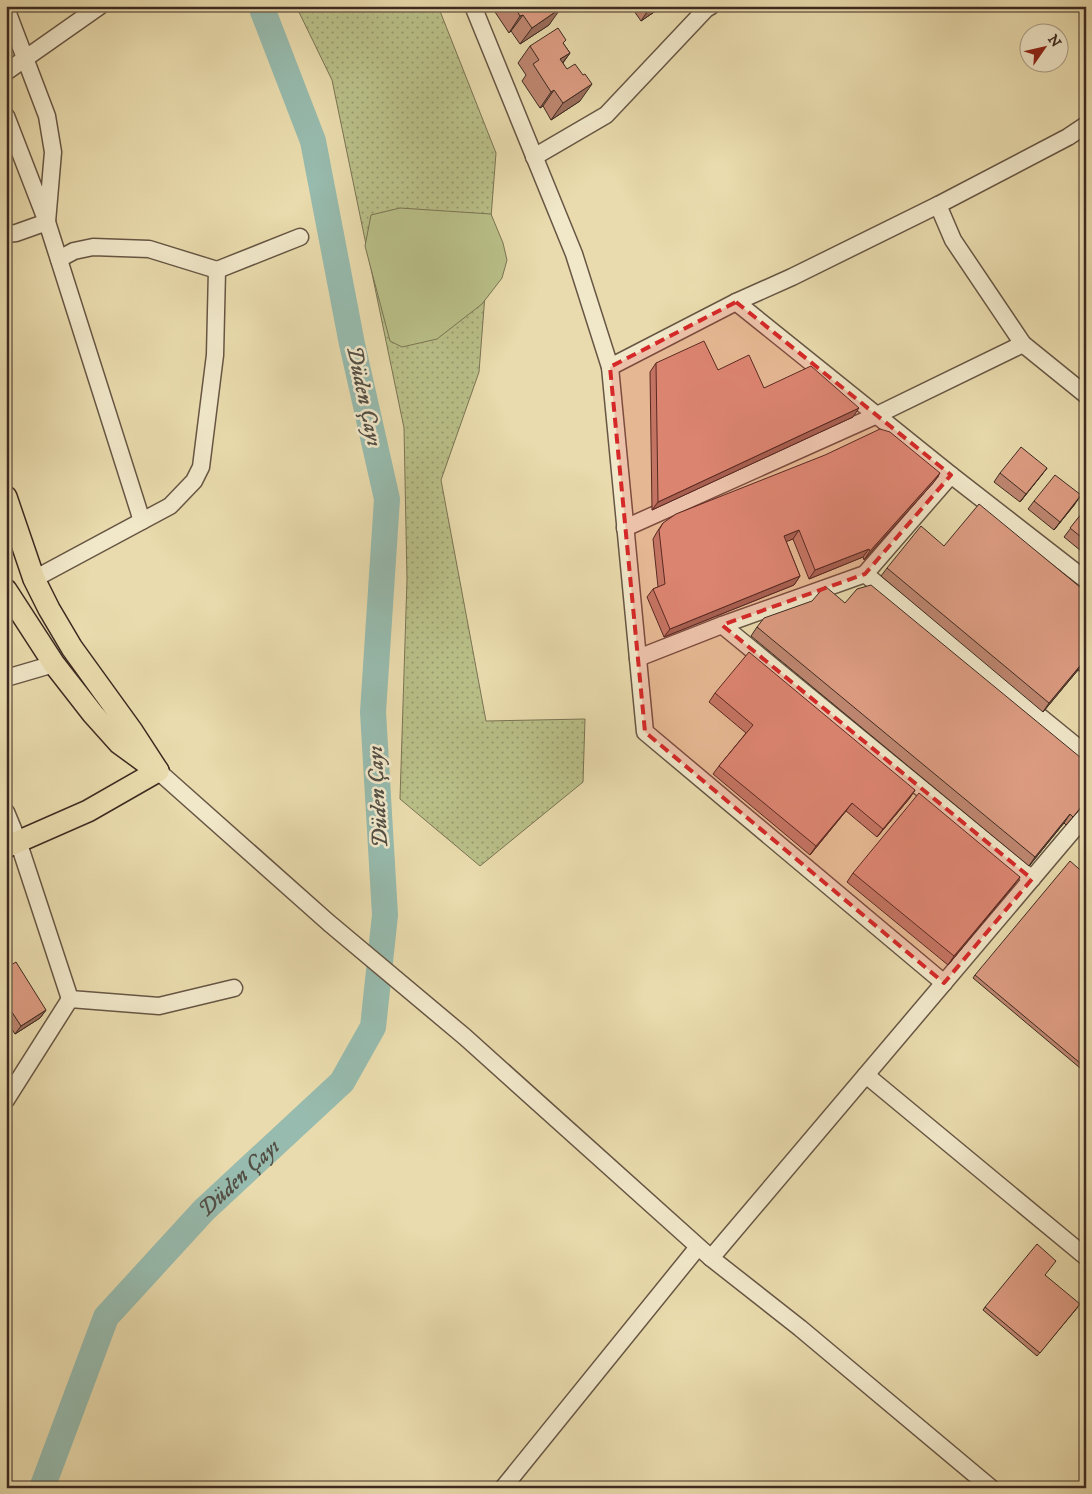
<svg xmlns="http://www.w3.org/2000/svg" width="1092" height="1494" viewBox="0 0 1092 1494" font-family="'IM FELL DW Pica',serif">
  <defs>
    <pattern id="grass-dots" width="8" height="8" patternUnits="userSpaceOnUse" patternTransform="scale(1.25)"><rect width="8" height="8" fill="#b9bf88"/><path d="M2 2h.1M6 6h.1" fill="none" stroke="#989b6f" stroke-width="1.8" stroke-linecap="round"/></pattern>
  </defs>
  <rect width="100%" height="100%" fill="#e9dbad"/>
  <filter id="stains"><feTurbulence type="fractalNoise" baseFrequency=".004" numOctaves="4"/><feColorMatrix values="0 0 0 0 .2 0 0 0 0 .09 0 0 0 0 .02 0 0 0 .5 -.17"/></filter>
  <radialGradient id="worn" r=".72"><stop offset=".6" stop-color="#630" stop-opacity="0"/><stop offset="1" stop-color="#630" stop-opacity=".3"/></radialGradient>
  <path fill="url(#grass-dots)" stroke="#7a7454" d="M 296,6 L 438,6 L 496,153 L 479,372 L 441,480 L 486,721 L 585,719 L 583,782 L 480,866 L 400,799 L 407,579 L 404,428 L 332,80 Z"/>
  <path fill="#b9bf88" stroke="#7a7454" d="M 400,208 L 491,214 L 503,243 L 507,260 L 502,278 L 482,304 L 437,339 L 402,347 L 390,341 L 365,246 L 371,215 Z"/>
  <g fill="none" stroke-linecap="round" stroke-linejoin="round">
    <path stroke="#97bbae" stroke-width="26" id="s1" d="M 42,1488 L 106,1317 L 204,1210 L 342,1082 L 373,1027 L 385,915 L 373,712 L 387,499 L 352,344 L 313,141 L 261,6"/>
    <defs>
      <g id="minor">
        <path d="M 473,6 L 574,254 L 610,367 L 645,732 L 944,983"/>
        <path d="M 6,8 L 47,116 L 53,152 L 47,222 L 16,233 L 6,234"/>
        <path d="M 6,72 L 100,6"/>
        <path d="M 6,116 L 47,222 L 142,521"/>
        <path d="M 534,157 L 606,115 L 706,9 L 711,6"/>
        <path d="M 938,205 L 953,240 L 1023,344 L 1086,395"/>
        <path d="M 217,270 L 300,237"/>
        <path d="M 736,302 L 951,475 L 1086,580"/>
        <path d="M 610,367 L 736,302 L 792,277 L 938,205 L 1068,137 L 1086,125"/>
        <path d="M 625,528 L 877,415 L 1023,344"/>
        <path d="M 865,574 L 951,475"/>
        <path d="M 34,579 L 170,506 L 194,481 L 201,467 L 215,355 L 217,270 L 149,249 L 93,247 L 74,251 L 59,259"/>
        <path d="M 722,625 L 1032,879"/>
        <path d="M 638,658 L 722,625 L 865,574 L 1086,754"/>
        <path d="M 6,678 L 54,664"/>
        <path d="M 158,771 L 329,923 L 465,1037 L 711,1258"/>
        <path d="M 6,812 L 18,841 L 70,999 L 159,1006 L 234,988"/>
        <path d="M 866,1075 L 1086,1257"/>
        <path d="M 6,1100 L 70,999"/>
        <path d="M 503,1488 L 698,1247"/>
        <path d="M 991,1488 L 800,1328 L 711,1258 L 1086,815"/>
      </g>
      <g id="major">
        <path d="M 6,497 L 34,579 L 49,609 L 72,648 L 132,731 L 158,771"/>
        <path d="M 6,590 L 54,664 L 93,714 L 119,743 L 145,762"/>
        <path d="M 6,847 L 88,811 L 158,771"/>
      </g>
    </defs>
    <use href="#minor" stroke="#675644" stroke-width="19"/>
    <use href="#major" stroke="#3c2a21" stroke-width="24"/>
    <use href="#minor" stroke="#f1e8ca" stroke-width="16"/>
    <use href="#major" stroke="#e9dbad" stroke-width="21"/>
  </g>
  <g fill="#be8670" stroke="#3c2a21">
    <path d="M 491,6 L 559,6 L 549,25 L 520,44 L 511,31 L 509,33 Z"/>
    <path d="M 627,6 L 663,6 L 641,21 L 632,8 L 629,10 Z"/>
    <path d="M 563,43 L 570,53 L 563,63 L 580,101 L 551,120 L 543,106 L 540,108 L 522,81 L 526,75 L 518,63 L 530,46 Z"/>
    <path d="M 656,363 L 718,370 L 764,388 L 853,417 L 652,510 L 650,372 Z"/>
    <path d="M 1047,468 L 1020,502 L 994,482 L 1000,473 Z"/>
    <path d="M 934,482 L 864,560 L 863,557 L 809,579 L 793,539 L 786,541 L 800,576 L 794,585 L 664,637 L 647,597 L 653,589 L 658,587 L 653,539 L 657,532 L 663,523 Z"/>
    <path d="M 1034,501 L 1075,504 L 1054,530 L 1028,509 Z"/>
    <path d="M 1086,508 L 1086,555 L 1064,537 Z"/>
    <path d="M 944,546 L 1086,592 L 1086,676 L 1078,670 L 1043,712 L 881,576 L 887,568 Z"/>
    <path d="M 757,627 L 1086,802 L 1066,825 L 1064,823 L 1029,866 L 751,636 Z"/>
    <path d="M 715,693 L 915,790 L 909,799 L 877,837 L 846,811 L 810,855 L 713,774 L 719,766 L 746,733 L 709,702 Z"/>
    <path d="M 1086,735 L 1086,747 L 1081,743 Z"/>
    <path d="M 853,873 L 1020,877 L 1014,885 L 948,965 L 847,882 Z"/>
    <path d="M 1086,875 L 1086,1073 L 973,978 L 975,975 Z"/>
    <path d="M 6,968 L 46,1010 L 40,1018 L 15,1034 L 6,1021 Z"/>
    <path d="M 1045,1275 L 1078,1307 L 1037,1356 L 983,1310 L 985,1307 Z"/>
  </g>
  <g fill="#9b6d5b" stroke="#3c2a21">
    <path d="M 651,6 L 663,6 L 641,21 Z"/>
    <path d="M 561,8 L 549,25 L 520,44 L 532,28 Z"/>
    <path d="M 523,15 L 511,31 L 509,33 L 520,16 Z"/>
    <path d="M 570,53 L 558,69 L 560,59 Z"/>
    <path d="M 592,84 L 580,101 L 551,120 L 563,103 Z"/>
    <path d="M 554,90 L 543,106 L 540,108 L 551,92 Z"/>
    <path d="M 859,408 L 853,417 L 652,510 L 658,502 Z"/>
    <path d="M 1047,468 L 1041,476 L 1020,502 L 1026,494 Z"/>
    <path d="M 940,473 L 934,482 L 864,560 L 870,551 Z"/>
    <path d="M 1081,495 L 1075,504 L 1054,530 L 1060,522 Z"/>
    <path d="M 799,530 L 793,539 L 778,545 L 784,536 Z"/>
    <path d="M 869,549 L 863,557 L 809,579 L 815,570 Z"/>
    <path d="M 800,576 L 794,585 L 664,637 L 670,629 Z"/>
    <path d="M 1084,661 L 1078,670 L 1043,712 L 1049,703 Z"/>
    <path d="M 915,790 L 909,799 L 877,837 L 883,829 Z"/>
    <path d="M 852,803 L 846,811 L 810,855 L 816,846 Z"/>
    <path d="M 1070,814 L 1064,823 L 1029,866 L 1035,857 Z"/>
    <path d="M 1020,877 L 1014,885 L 948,965 L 954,956 Z"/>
    <path d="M 46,1010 L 40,1018 L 15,1034 L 21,1026 Z"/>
  </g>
  <g fill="#dd9c82" stroke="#3c2a21">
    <path d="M 514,6 L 559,6 L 561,8 L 532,28 L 523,15 L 520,16 Z"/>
    <path d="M 558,28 L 566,40 L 563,43 L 570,53 L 560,59 L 567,69 L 575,64 L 583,75 L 585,74 L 592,84 L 563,103 L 554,90 L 551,92 L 533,64 L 539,60 L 530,46 Z"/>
    <path d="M 704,341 L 718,370 L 749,355 L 764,388 L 811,366 L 859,408 L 658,502 L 656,363 Z"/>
    <path d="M 880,429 L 890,432 L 940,473 L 870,551 L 869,549 L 815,570 L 799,530 L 784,536 L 800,576 L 670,629 L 653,589 L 665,584 L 659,530 L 663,523 L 676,514 L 825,455 Z"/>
    <path d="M 1021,447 L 1047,468 L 1026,494 L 1000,473 Z"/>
    <path d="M 1055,475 L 1081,495 L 1060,522 L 1034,501 Z"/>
    <path d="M 979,504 L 1086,592 L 1086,663 L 1084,661 L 1049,703 L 887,568 L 921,526 L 944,546 Z"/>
    <path d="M 1086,508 L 1086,541 L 1070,528 Z"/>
    <path d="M 871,585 L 1086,762 L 1086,801 L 1073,817 L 1070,814 L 1035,857 L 757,627 L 764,618 L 812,601 L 825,586 L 845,603 L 857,589 Z"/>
    <path d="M 749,652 L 915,790 L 883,829 L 852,803 L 816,846 L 719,766 L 753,725 L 715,693 Z"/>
    <path d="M 919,793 L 1020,877 L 954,956 L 853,873 Z"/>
    <path d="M 1070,861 L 1086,875 L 1086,1068 L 975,975 Z"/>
    <path d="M 16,962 L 46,1010 L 21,1026 L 6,1003 L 6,968 Z"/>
    <path d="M 1037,1244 L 1056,1261 L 1045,1275 L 1080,1304 L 1040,1353 L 985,1307 Z"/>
  </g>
  <path fill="#d62828" fill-opacity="0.2" stroke="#d62828" stroke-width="4" stroke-dasharray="10 6" stroke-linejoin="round" d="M 736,302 L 951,475 L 865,574 L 722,625 L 1032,879 L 944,983 L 645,732 L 610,367 Z"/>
  <g text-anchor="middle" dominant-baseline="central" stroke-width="5" stroke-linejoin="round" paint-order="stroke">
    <g font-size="22" font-style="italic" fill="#534e44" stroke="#f1e8ca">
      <text transform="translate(364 396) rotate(78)">Düden Çayı</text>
      <text transform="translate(378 797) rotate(-93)">Düden Çayı</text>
      <text stroke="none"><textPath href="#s1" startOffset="375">Düden Çayı</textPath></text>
    </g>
  </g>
  <rect width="1092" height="1494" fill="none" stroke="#e9dbad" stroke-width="25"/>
  <rect x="8" y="8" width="1077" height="1479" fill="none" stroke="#3c2a21" stroke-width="2.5"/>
  <rect x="12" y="12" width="1067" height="1469" fill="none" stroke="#3c2a21"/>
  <g transform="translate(1044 48) rotate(56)"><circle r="24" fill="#f1e8ca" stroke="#a99c86"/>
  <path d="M0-4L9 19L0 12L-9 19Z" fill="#8f2418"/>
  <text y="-8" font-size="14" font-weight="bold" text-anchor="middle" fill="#3c2a21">N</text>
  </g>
  <rect width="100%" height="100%" filter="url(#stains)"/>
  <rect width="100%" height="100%" fill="url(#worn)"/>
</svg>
